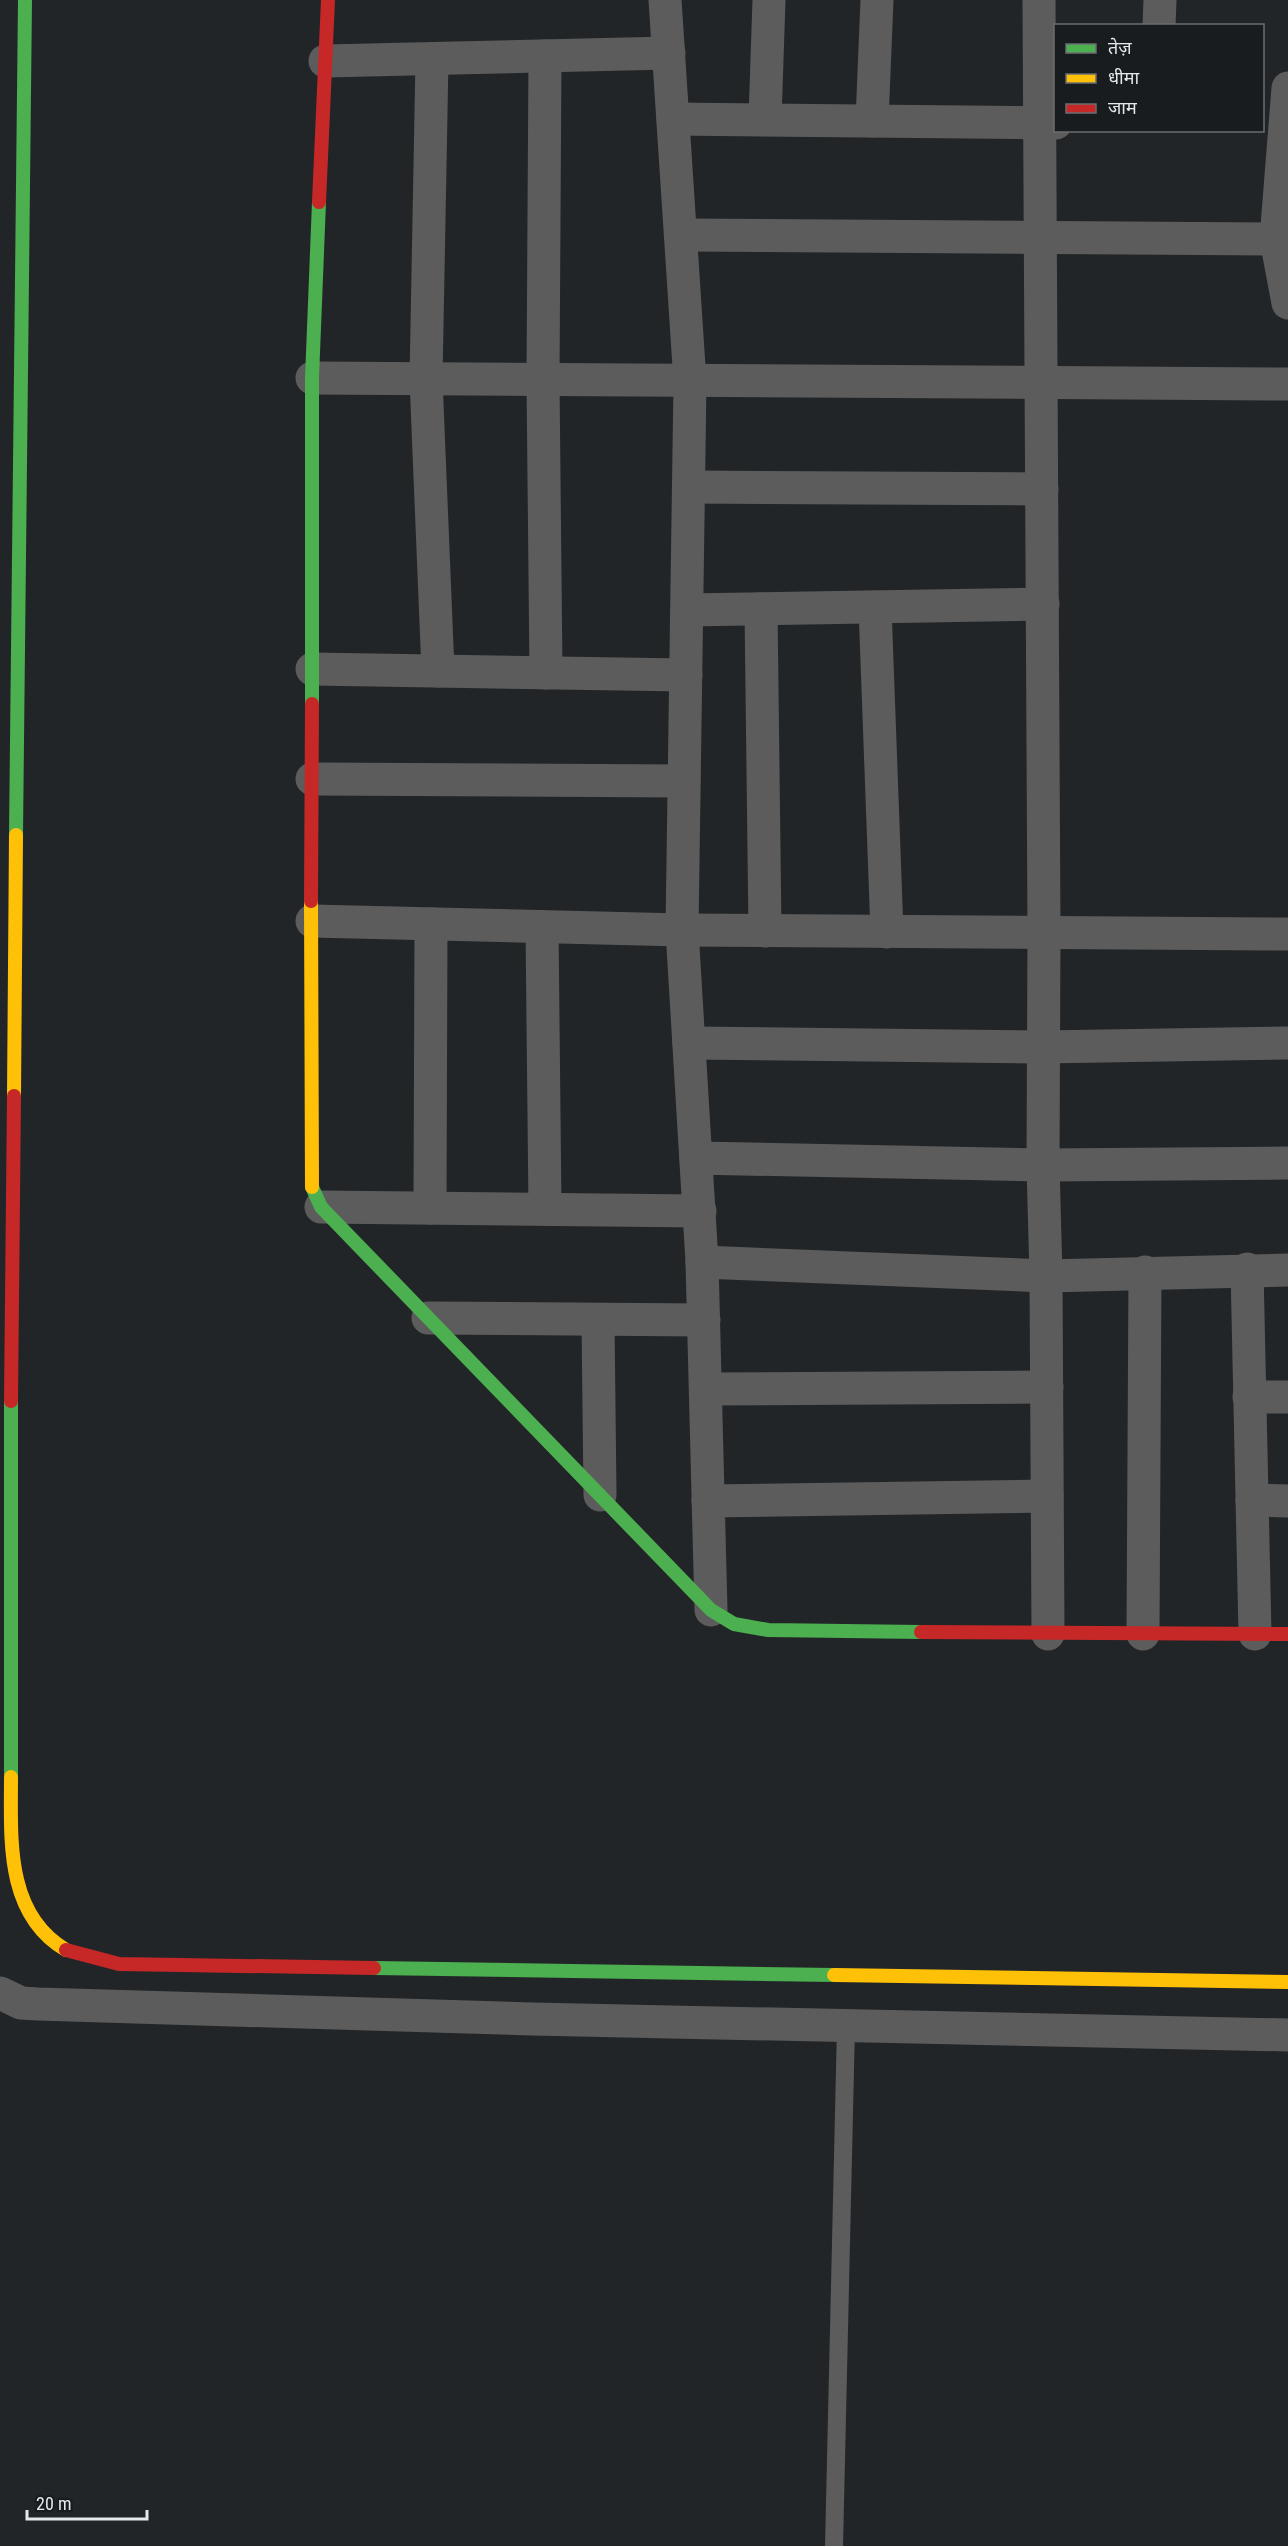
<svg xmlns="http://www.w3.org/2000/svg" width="1288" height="2546" viewBox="0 0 1288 2546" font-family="'Roboto Condensed','Noto Sans Devanagari',sans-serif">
  <rect width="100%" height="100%" fill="#222527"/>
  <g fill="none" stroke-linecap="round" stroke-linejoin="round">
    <path stroke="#5d5c5c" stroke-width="18" d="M 834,2546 L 846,2026"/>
    <g stroke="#5d5c5c" stroke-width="33">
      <path d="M 665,0 L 690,382 L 682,930 L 702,1262 L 711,1610"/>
      <path d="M 1039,0 L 1044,932 L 1043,1165 L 1046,1276 L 1048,1634"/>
      <path d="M 1159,26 L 1160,0"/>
      <path d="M 545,56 L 543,380 L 546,673"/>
      <path d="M 432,59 L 426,379 L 438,671"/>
      <path d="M 325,61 L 669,53"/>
      <path d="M 1288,88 L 1276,239 L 1288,303"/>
      <path d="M 673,119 L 1056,123"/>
      <path d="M 765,119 L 769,0"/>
      <path d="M 872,121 L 877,0"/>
      <path d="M 681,235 L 1276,239"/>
      <path d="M 312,378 L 1288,384"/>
      <path d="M 689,487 L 1042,489"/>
      <path d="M 875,607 L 887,932"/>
      <path d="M 761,609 L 765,931"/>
      <path d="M 687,610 L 1043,604"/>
      <path d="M 312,669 L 686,675"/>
      <path d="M 312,779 L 684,781"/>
      <path d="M 312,921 L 682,930 L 1288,934"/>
      <path d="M 542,927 L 545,1209"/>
      <path d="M 689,1043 L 1042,1047 L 1288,1043"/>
      <path d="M 696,1158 L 1043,1165 L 1288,1163"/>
      <path d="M 321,1207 L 700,1211"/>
      <path d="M 430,1208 L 431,924"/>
      <path d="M 702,1262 L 1046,1276 L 1288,1270"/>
      <path d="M 1247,1269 L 1255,1634"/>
      <path d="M 428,1318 L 704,1320"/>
      <path d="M 598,1320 L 600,1495"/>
      <path d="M 706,1389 L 1047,1387"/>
      <path d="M 1249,1397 L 1288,1397"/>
      <path d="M 1252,1500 L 1288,1501"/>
      <path d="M 708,1501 L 1047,1496"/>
      <path d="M 1143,1634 L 1145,1272"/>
      <path d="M 0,1993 L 21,2003 L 38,2004 L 532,2019 L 1288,2035"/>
    </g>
    <g stroke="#4caf50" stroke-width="14">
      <path d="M 312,704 L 312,378 L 319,202"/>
      <path d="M 16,835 L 25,0"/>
      <path d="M 312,1187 L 321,1207 L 711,1610 L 734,1624 L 768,1630 L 921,1632"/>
      <path d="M 11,1777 L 11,1401"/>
      <path d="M 374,1968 L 834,1975"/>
    </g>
    <g stroke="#ffc107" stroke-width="14">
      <path d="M 311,901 L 312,1187"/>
      <path d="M 14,1096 L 16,835"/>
      <path d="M 11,1777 C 11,1839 5,1914 66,1950"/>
      <path d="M 834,1975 L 1288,1982"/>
    </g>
    <g stroke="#c62828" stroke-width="14">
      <path d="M 319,202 L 328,0"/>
      <path d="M 311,901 L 312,704"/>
      <path d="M 11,1401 L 14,1096"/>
      <path d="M 921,1632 L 1288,1634"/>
      <path d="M 66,1950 L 119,1964 L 374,1968"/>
    </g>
  </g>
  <rect x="1054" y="24" width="210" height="108" fill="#181c1f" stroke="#6a6e71" stroke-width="1.5"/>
  <rect x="1066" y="44" width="30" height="9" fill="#4caf50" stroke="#6a6e71" stroke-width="1.5"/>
  <text x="1108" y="54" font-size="18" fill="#e6e9eb">तेज़</text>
  <rect x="1066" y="74" width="30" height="9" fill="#ffc107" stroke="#6a6e71" stroke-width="1.5"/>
  <text x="1108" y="84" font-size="18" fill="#e6e9eb">धीमा</text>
  <rect x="1066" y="104" width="30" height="9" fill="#c62828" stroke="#6a6e71" stroke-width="1.5"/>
  <text x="1108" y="114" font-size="18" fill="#e6e9eb">जाम</text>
  <path d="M27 2510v9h120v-9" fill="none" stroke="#e6e9eb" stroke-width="3"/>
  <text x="36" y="2510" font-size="18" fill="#e6e9eb" stroke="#181c1f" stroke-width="4.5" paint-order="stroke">20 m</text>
</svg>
